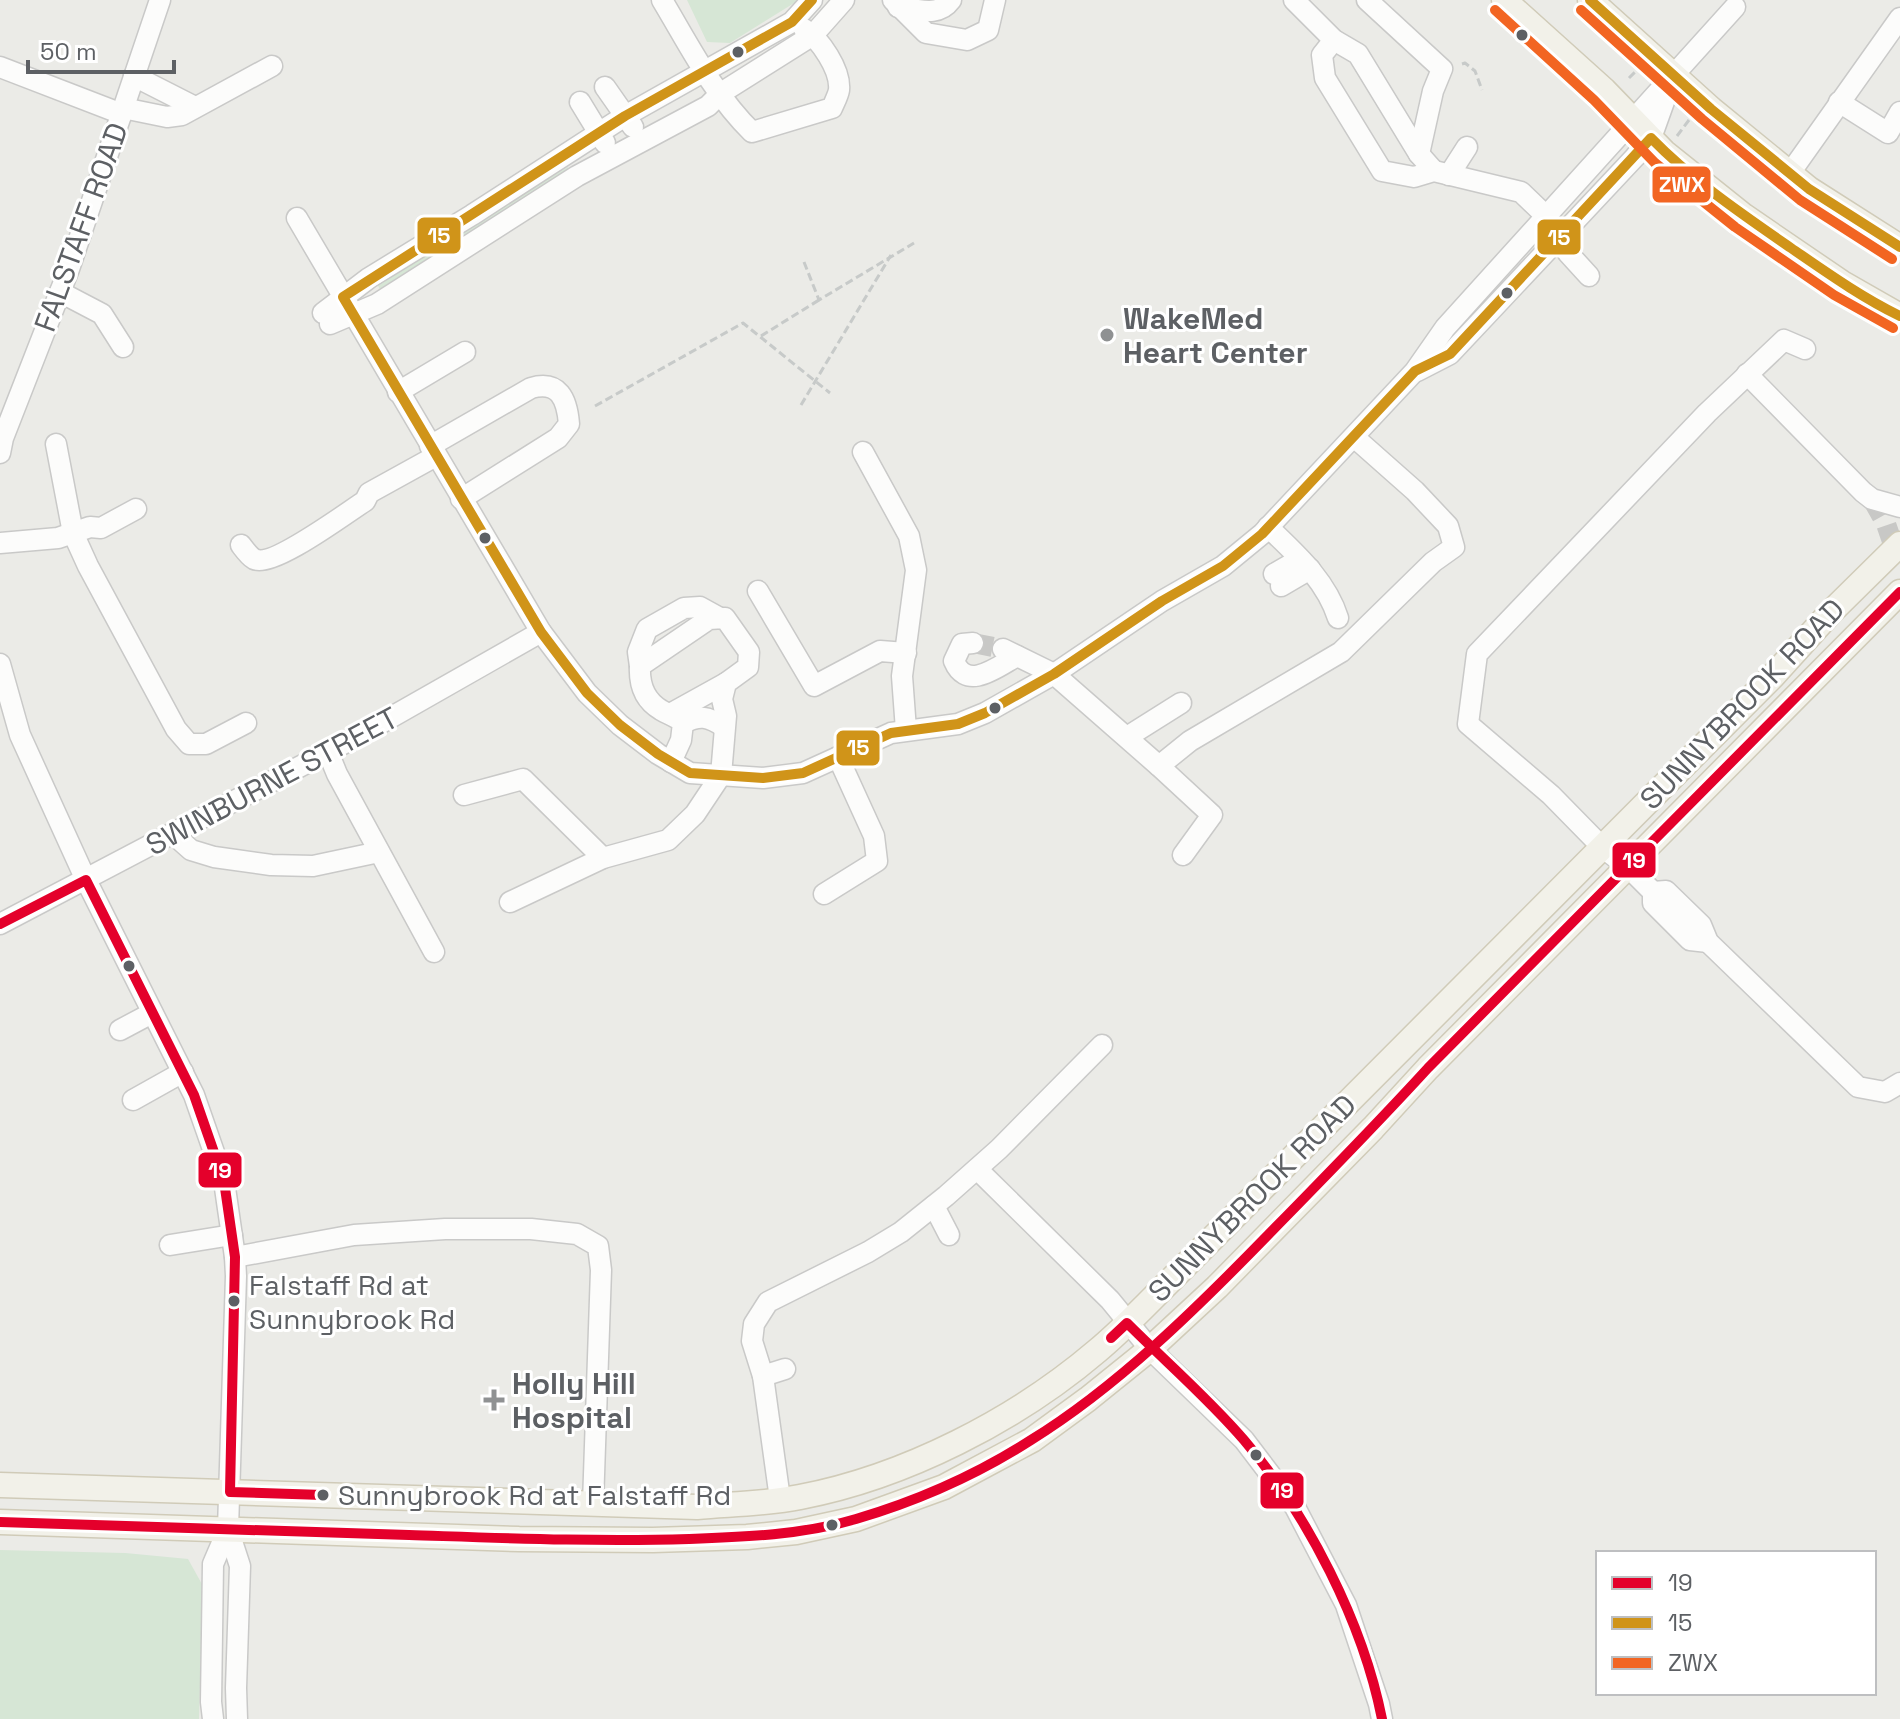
<svg xmlns="http://www.w3.org/2000/svg" width="1900" height="1719" viewBox="0 0 1900 1719" font-family="'Space Grotesk',sans-serif">
  <rect width="100%" height="100%" fill="#ebebe7"/>
  <g fill="#d6e6d5">
    <path d="M 687,0 L 799,0 L 730,43 L 707,42 Z"/>
    <path d="M 568,167 L 569,169 L 547,185 L 381,291 L 376,282 Z"/>
    <path d="M 0,1550 L 125,1553 L 188,1559 L 203,1586 L 199,1719 L 0,1719 Z"/>
  </g>
  <g fill="none" stroke-linecap="round" stroke-linejoin="round">
    <g stroke="#c8c8c6" stroke-width="20" stroke-dasharray="20 10" stroke-linecap="butt">
      <path d="M 1872,499 L 1886,524 L 1895,550"/>
      <path d="M 973,643 L 1003,649"/>
    </g>
    <defs>
      <g id="minor">
        <path d="M 662,0 C 689,45 714,95 752,132 L 832,108 C 834,103 838,96 839,90 C 841,70 820,39 804,29"/>
        <path d="M 893,0 L 926,33 L 967,40 L 988,30 L 995,0"/>
        <path d="M 1294,0 L 1334,40 L 1358,54 L 1419,154 L 1434,171"/>
        <path d="M 1367,0 L 1442,69 L 1433,91 L 1419,154"/>
        <path d="M 898,7 C 918,9 938,18 951,0"/>
        <path d="M 1334,40 L 1322,55 L 1325,78 L 1382,171 L 1414,177 L 1434,171 L 1521,192 L 1546,216 L 1568,253 L 1589,276"/>
        <path d="M 0,67 L 122,114"/>
        <path d="M 134,76 L 195,107"/>
        <path d="M 605,87 L 633,127"/>
        <path d="M 580,102 L 605,143"/>
        <path d="M 1839,102 L 1888,133 L 1900,112"/>
        <path d="M 123,108 L 167,117 L 182,115 L 272,66"/>
        <path d="M 1790,173 L 1900,18"/>
        <path d="M 1449,175 L 1467,147"/>
        <path d="M 297,218 L 541,632 L 587,693 L 620,725 L 658,754 L 690,773 L 763,778 L 803,773 L 891,733 L 958,724 L 985,713 L 1054,674 L 1162,601 L 1223,566 L 1262,534 L 1415,371 L 1445,328 L 1735,7"/>
        <path d="M 60,292 L 102,314 L 123,347"/>
        <path d="M 323,313 L 369,278 L 472,215 L 625,116 L 792,22 L 812,0"/>
        <path d="M 330,324 L 377,304 L 577,176 L 708,106 L 721,93 L 813,35 L 844,0"/>
        <path d="M 1417,371 L 1450,354 L 1635,157 L 1651,138 L 1670,85"/>
        <path d="M 1747,374 L 1863,492 L 1872,499 L 1900,507"/>
        <path d="M 398,392 L 465,352"/>
        <path d="M 56,444 L 73,533 L 88,566 L 176,729 L 189,744 L 206,744 L 246,723"/>
        <path d="M 430,446 L 531,388 C 559,380 567,399 569,424 L 558,438 L 461,499"/>
        <path d="M 863,452 L 909,536 L 916,570 L 902,676 L 906,730"/>
        <path d="M 0,453 L 3,438 L 69,269 L 160,0"/>
        <path d="M 1268,527 C 1296,554 1326,580 1338,618"/>
        <path d="M 0,543 L 58,538 L 90,527 L 101,528 L 136,509"/>
        <path d="M 241,545 C 244,549 249,556 254,559 C 273,568 346,513 365,501 L 369,493 L 436,456"/>
        <path d="M 1274,574 L 1300,559"/>
        <path d="M 1281,586 L 1310,569"/>
        <path d="M 758,591 L 814,686 L 880,651 L 906,653"/>
        <path d="M 973,643 L 962,644 L 954,661 C 967,692 997,667 1017,656"/>
        <path d="M 1003,649 L 1054,674 L 1159,766 L 1190,741 L 1341,652 L 1433,562 L 1454,547 L 1448,526 L 1415,491 L 1354,437"/>
        <path d="M 0,664 L 20,735 L 86,880 L 194,1095 L 224,1181 L 235,1257 L 236,1276 L 228,1529 L 240,1566 L 236,1688 L 237,1719"/>
        <path d="M 640,666 L 638,652 L 647,629 L 684,608 L 700,607 L 720,618"/>
        <path d="M 670,714 L 726,683"/>
        <path d="M 683,723 C 700,715 708,716 724,727"/>
        <path d="M 1127,737 L 1181,703"/>
        <path d="M 328,752 L 337,774 L 434,952"/>
        <path d="M 1159,766 L 1212,815 L 1183,855"/>
        <path d="M 464,795 L 523,779 L 603,858"/>
        <path d="M 173,834 L 191,850 L 214,857 L 271,865 L 313,866 L 379,852"/>
        <path d="M 1653,892 L 1666,891 L 1701,925 L 1708,942 L 1858,1087 L 1885,1092 L 1900,1083"/>
        <path d="M 824,894 L 877,861 L 874,836 L 838,757"/>
        <path d="M 510,902 L 603,858 L 668,840 L 695,814 L 721,775 L 726,716 L 722,699 L 726,683 L 748,667 L 749,652 L 725,618 L 709,619 L 640,666 C 639,684 644,700 661,710 C 669,715 676,716 683,723 L 681,740 L 671,762"/>
        <path d="M 0,924 L 360,735 L 541,632"/>
        <path d="M 1708,942 L 1690,940 L 1653,903 L 1653,892 L 1628,867 L 1602,847 L 1551,795 L 1468,724 L 1477,654 L 1707,413 L 1784,340 L 1805,349"/>
        <path d="M 120,1030 L 152,1013"/>
        <path d="M 133,1100 L 183,1072"/>
        <path d="M 977,1169 L 1110,1300 L 1150,1349 L 1244,1440 L 1295,1507 L 1346,1605 L 1379,1704 L 1382,1719"/>
        <path d="M 934,1206 L 949,1235"/>
        <path d="M 170,1245 L 232,1235"/>
        <path d="M 235,1257 L 354,1235 L 445,1229 L 531,1229 L 577,1234 L 598,1246 L 601,1270 L 593,1504"/>
        <path d="M 763,1376 L 785,1369"/>
        <path d="M 780,1499 L 763,1376 L 752,1341 L 754,1324 L 768,1302 L 868,1252 L 901,1232 L 946,1196 L 999,1149 L 1102,1045"/>
        <path d="M 213,1719 L 211,1702 L 213,1564 L 228,1529"/>
      </g>
      <g id="major">
        <path d="M 1504,0 L 1604,90 L 1664,152 L 1744,216 L 1842,283 L 1900,316"/>
        <path d="M 1590,0 L 1711,109 L 1809,189 L 1900,247"/>
        <path d="M 0,1485 L 697,1507 C 731,1504 766,1504 800,1497 C 905,1477 1016,1420 1097,1351 C 1114,1337 1130,1321 1146,1305 L 1773,676 L 1830,613 L 1900,544"/>
        <path d="M 0,1522 L 519,1539 L 653,1540 L 747,1537 L 796,1532 L 856,1519 L 944,1487 L 1032,1440 L 1088,1399 L 1150,1349 L 1217,1287 L 1373,1128 L 1428,1068 L 1900,592"/>
      </g>
    </defs>
    <use href="#minor" stroke="#c9c9c8" stroke-width="23"/>
    <use href="#major" stroke="#d0cbb8" stroke-width="27"/>
    <g stroke="#c7cac9" stroke-width="3" stroke-dasharray="8 4" stroke-linecap="butt">
      <path d="M 1462,64 L 1465,63 L 1475,71 L 1482,90"/>
      <path d="M 1629,78 L 1638,69"/>
      <path d="M 1677,136 L 1689,120"/>
      <path d="M 804,262 L 819,300 L 914,243"/>
      <path d="M 761,336 L 819,300"/>
      <path d="M 801,405 L 891,255"/>
      <path d="M 595,406 L 743,323 L 830,393"/>
    </g>
    <use href="#minor" stroke="#fcfcfb" stroke-width="20"/>
    <use href="#major" stroke="#f2f1e9" stroke-width="24"/>
    <defs>
      <g id="bus-1">
        <path d="M 0,924 L 86,880 L 194,1095 L 224,1181 L 235,1257 L 230,1492 L 323,1495"/>
        <path d="M 1111,1338 L 1127,1323 C 1166,1362 1209,1399 1244,1440 C 1308,1515 1363,1623 1382,1719"/>
        <path d="M 0,1522 C 136,1526 273,1531 409,1535 C 502,1538 596,1542 689,1539 C 745,1537 802,1535 856,1519 C 917,1501 978,1474 1031,1440 C 1117,1387 1197,1308 1267,1236 C 1321,1181 1376,1125 1428,1068 L 1900,592"/>
      </g>
      <g id="bus-2">
        <path d="M 812,0 L 792,22 L 625,116 L 343,297 L 541,632 L 587,693 L 620,725 L 658,754 L 690,773 L 763,778 L 803,773 L 891,733 L 958,724 L 985,713 L 1054,674 L 1162,601 L 1223,566 L 1262,534 L 1415,371 L 1450,354 L 1651,138 C 1693,181 1742,214 1791,248 C 1826,272 1861,297 1900,316"/>
        <path d="M 1590,0 L 1711,109 L 1809,189 L 1900,247"/>
      </g>
      <g id="bus-3">
        <path d="M 1495,10 L 1594,100 L 1655,163 L 1735,227 L 1834,295 L 1893,328"/>
        <path d="M 1581,10 L 1702,119 L 1800,200 L 1892,259"/>
      </g>
    </defs>
    <use href="#bus-1" stroke="#fff" stroke-width="16"/>
    <use href="#bus-2" stroke="#fff" stroke-width="16"/>
    <use href="#bus-3" stroke="#fff" stroke-width="16"/>
    <use href="#bus-1" stroke="#e4002b" stroke-width="10"/>
    <use href="#bus-2" stroke="#d09419" stroke-width="10"/>
    <use href="#bus-3" stroke="#f26522" stroke-width="10"/>
  </g>
  <g fill="#5d6064" stroke="#fff" stroke-width="3">
    <circle cx="1522" cy="35" r="7"/>
    <circle cx="738" cy="52" r="7"/>
    <circle cx="1507" cy="293" r="7"/>
    <circle cx="485" cy="538" r="7"/>
    <circle cx="995" cy="708" r="7"/>
    <circle cx="129" cy="966" r="7"/>
    <circle cx="234" cy="1301" r="7"/>
    <circle cx="1256" cy="1455" r="7"/>
    <circle cx="323" cy="1495" r="7"/>
    <circle cx="832" cy="1525" r="7"/>
  </g>
  <g fill="#8f9192" stroke="#fff" stroke-width="3">
    <circle cx="1107" cy="335" r="8"/>
    <path d="M490 1388h8v8h8v8h-8v8h-8v-8h-8v-8h8z"/>
  </g>
  <g text-anchor="middle" dominant-baseline="central" stroke-width="6" stroke-linejoin="round" paint-order="stroke">
    <g font-size="28" fill="#5d6064" stroke="#fff" text-anchor="start">
      <text x="249" y="1285">Falstaff Rd at<tspan x="249" dy="34">Sunnybrook Rd</tspan></text>
      <text x="338" y="1495">Sunnybrook Rd at Falstaff Rd</text>
    </g>
    <g font-size="30" fill="#5d6064" stroke="#fff">
      <text transform="translate(81 227) rotate(-70)">FALSTAFF ROAD</text>
      <text transform="translate(1742 704) rotate(-46)">SUNNYBROOK ROAD</text>
      <text transform="translate(272 781) rotate(-28)">SWINBURNE STREET</text>
      <text transform="translate(1252 1198) rotate(-45)">SUNNYBROOK ROAD</text>
    </g>
    <g font-size="30" font-weight="bold" fill="#5d6064" stroke="#fff" text-anchor="start">
      <text x="1123" y="318">WakeMed<tspan x="1123" dy="34">Heart Center</tspan></text>
      <text x="512" y="1383">Holly Hill<tspan x="512" dy="34">Hospital</tspan></text>
    </g>
  </g>
  <g stroke="#fff" stroke-width="3">
    <rect x="1651" y="165" width="61" height="39" rx="8" fill="#f26522"/>
    <rect x="416" y="216" width="46" height="39" rx="8" fill="#d09419"/>
    <rect x="1536" y="218" width="46" height="38" rx="8" fill="#d09419"/>
    <rect x="835" y="729" width="46" height="38" rx="8" fill="#d09419"/>
    <rect x="1611" y="841" width="46" height="38" rx="8" fill="#e4002b"/>
    <rect x="197" y="1151" width="46" height="38" rx="8" fill="#e4002b"/>
    <rect x="1259" y="1471" width="46" height="39" rx="8" fill="#e4002b"/>
  </g>
  <g font-size="22" text-anchor="middle" font-weight="bold" fill="#fff">
    <text x="1682" y="192">ZWX</text>
    <text x="439" y="243">15</text>
    <text x="1559" y="245">15</text>
    <text x="858" y="755">15</text>
    <text x="1634" y="868">19</text>
    <text x="220" y="1178">19</text>
    <text x="1282" y="1498">19</text>
  </g>
  <rect x="1596" y="1551" width="280" height="144" fill="#ffffff" stroke="#bebfc1" stroke-width="2"/>
  <rect x="1612" y="1577" width="40" height="12" fill="#e4002b" stroke="#bebfc1" stroke-width="2"/>
  <text x="1668" y="1591" font-size="24" fill="#5d6064">19</text>
  <rect x="1612" y="1617" width="40" height="12" fill="#d09419" stroke="#bebfc1" stroke-width="2"/>
  <text x="1668" y="1631" font-size="24" fill="#5d6064">15</text>
  <rect x="1612" y="1657" width="40" height="12" fill="#f26522" stroke="#bebfc1" stroke-width="2"/>
  <text x="1668" y="1671" font-size="24" fill="#5d6064">ZWX</text>
  <path d="M28 60v12h146v-12" fill="none" stroke="#5d6064" stroke-width="4"/>
  <text x="40" y="60" font-size="24" fill="#5d6064" stroke="#ffffff" stroke-width="6" paint-order="stroke">50 m</text>
</svg>
